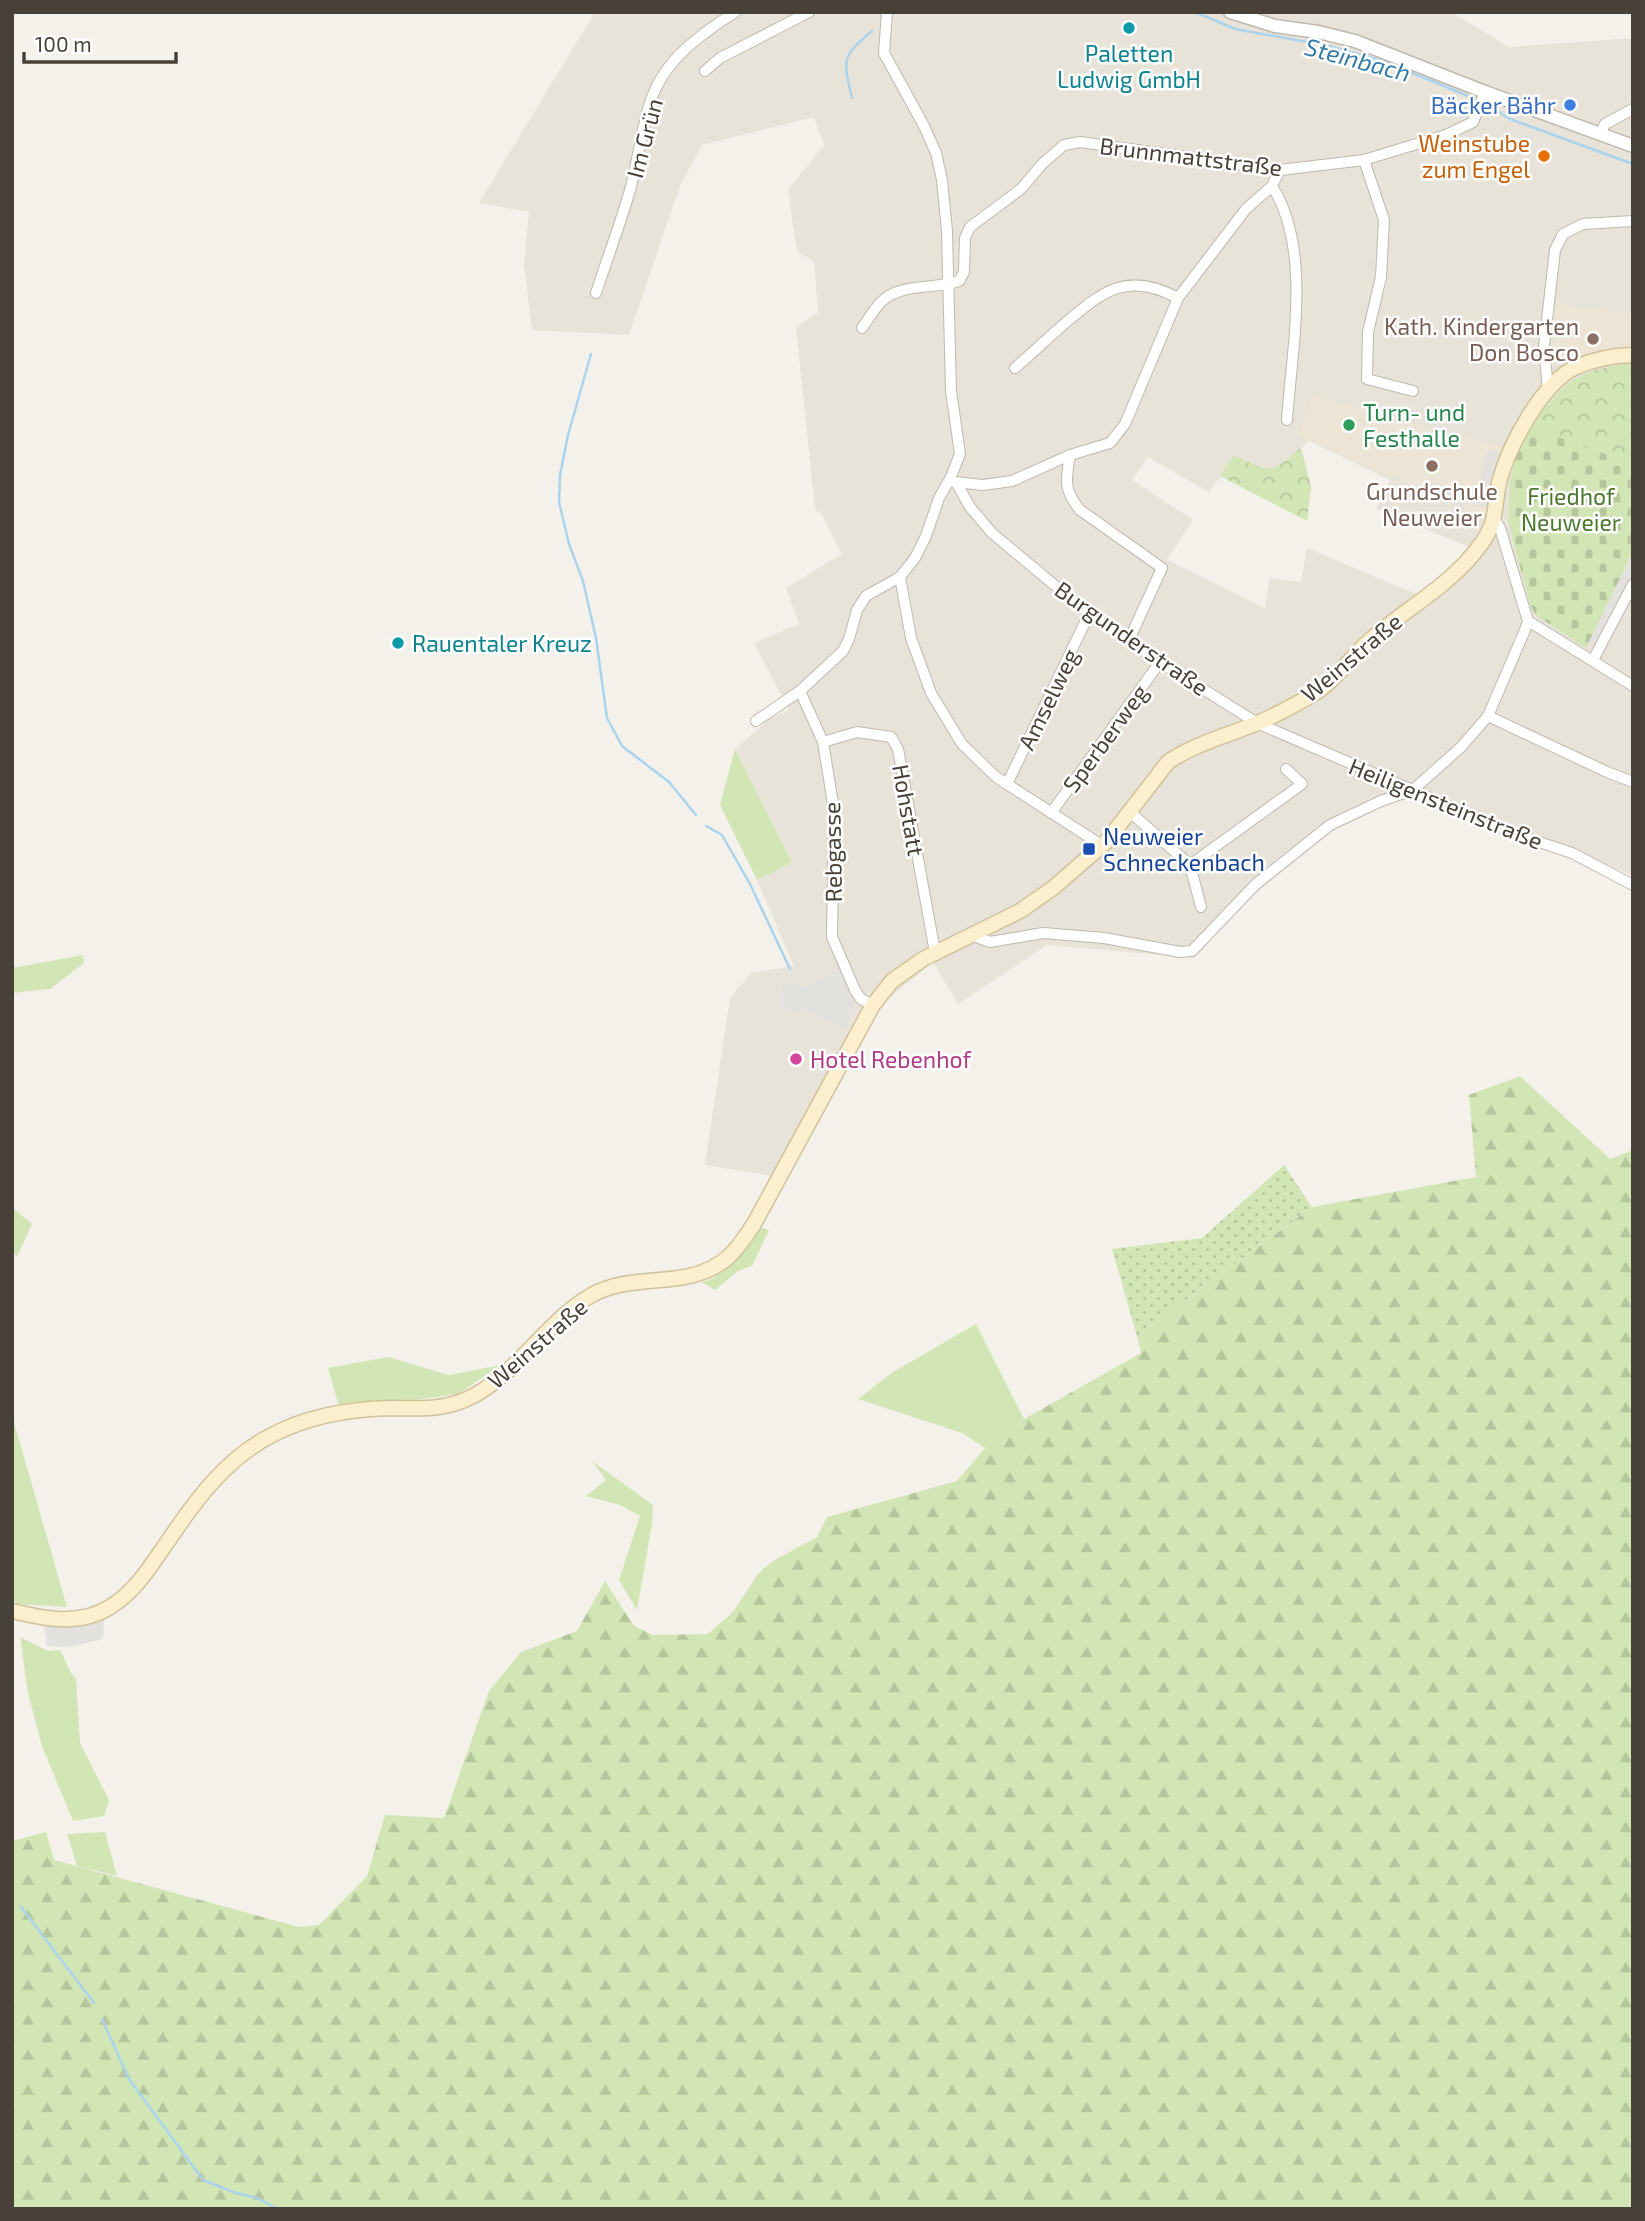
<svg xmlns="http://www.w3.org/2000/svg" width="1645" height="2221" viewBox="0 0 1645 2221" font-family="'Exo 2',sans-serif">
  <defs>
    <pattern id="forest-firs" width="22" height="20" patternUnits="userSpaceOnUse" patternTransform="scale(1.75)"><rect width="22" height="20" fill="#d2e6b5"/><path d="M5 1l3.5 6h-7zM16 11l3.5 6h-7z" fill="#b6c69c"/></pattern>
    <pattern id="cemetery-stones" width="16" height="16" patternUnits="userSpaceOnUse" patternTransform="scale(1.75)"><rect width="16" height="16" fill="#d2e6b5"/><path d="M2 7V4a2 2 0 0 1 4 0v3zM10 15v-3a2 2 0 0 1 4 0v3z" fill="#b6c69c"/></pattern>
    <pattern id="park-crowns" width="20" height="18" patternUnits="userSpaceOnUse" patternTransform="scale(1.75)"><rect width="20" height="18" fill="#d2e6b5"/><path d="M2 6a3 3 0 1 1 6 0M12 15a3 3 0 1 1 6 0" fill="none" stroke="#b6c69c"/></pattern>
    <pattern id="garden-dots" width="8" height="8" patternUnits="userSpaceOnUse" patternTransform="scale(1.75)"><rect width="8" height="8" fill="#d2e6b5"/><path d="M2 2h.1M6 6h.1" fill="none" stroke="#b6c69c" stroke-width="1.8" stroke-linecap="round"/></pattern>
  </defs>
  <rect width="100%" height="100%" fill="#f4f1ea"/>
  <path fill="#e8e3d9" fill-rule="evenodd" d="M 595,12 L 1451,12 L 1509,47 L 1633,38 L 1633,876 L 1565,845 L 1415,794 L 1378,808 L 1334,830 L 1250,898 L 1194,958 L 1047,945 L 958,1004 L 933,962 L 877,1008 L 822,1116 L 771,1176 L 705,1165 L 730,998 L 751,973 L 794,966 L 757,880 L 792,862 L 735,749 L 770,719 L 789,710 L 754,643 L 799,624 L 786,588 L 842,554 L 822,515 L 815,509 L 796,327 L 818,313 L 814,261 L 797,252 L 788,190 L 824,145 L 814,117 L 702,145 L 680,186 L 629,335 L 532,330 L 524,265 L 529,212 L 479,203 ZM 1309,441 L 1390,480 L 1376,509 L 1469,547 L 1421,596 L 1307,548 L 1301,582 L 1270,578 L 1265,608 L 1167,560 L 1193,520 L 1132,480 L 1148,457 L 1209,492 L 1221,476 L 1307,521 L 1311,487 L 1301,448 Z"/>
  <g fill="#ece5d5">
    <path d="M 1555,303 L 1633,314 L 1633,350 L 1576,362 L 1558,370 L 1555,368 L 1553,327 Z"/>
    <path d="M 1312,395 L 1504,447 L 1493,478 L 1489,519 L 1299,435 Z"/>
  </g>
  <g fill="#d2e6b5">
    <path d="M 735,749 L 792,862 L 757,880 L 720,805 Z"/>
    <path d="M 83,955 L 84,963 L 50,989 L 12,993 L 12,968 Z"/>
    <path d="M 12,1207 L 32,1224 L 17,1257 L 12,1250 Z"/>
    <path d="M 760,1227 L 769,1230 L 752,1266 L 738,1271 L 715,1290 L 702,1282 L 714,1278 Z"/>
    <path d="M 976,1324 L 1024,1419 L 985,1448 L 962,1433 L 858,1399 L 893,1372 Z"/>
    <path d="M 388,1357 L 449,1375 L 501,1365 L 458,1394 L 340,1410 L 328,1368 Z"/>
    <path d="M 12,1415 L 67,1607 L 16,1604 L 12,1596 Z"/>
    <path d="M 592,1461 L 653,1505 L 652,1524 L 637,1610 L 619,1580 L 640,1516 L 620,1505 L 586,1496 L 606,1480 Z"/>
    <path d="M 20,1637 L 48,1651 L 60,1650 L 71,1673 L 76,1678 L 80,1743 L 109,1800 L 104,1816 L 73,1821 L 42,1746 L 28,1693 Z"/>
    <path d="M 105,1832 L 117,1876 L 77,1866 L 67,1834 Z"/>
  </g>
  <path fill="url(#forest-firs)" d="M 1520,1076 L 1610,1159 L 1633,1150 L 1633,2209 L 12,2209 L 12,1841 L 46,1832 L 54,1860 L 299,1927 L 319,1925 L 367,1876 L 385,1815 L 444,1818 L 489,1691 L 521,1652 L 577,1631 L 605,1581 L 634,1626 L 653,1635 L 708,1634 L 733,1612 L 758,1574 L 773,1561 L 817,1537 L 827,1517 L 957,1481 L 985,1448 L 1024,1419 L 1141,1353 L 1137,1336 L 1312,1207 L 1476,1177 L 1469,1095 Z"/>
  <path fill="url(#cemetery-stones)" d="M 1531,427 L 1633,464 L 1633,559 L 1630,558 L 1586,648 L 1536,615 L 1530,605 L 1508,521 L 1510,484 L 1516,456 Z"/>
  <g fill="url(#park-crowns)">
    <path d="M 1633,362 L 1633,464 L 1531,427 C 1565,380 1575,372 1633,362 Z"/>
    <path d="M 1301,448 L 1311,487 L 1307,521 L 1220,476 L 1234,455 C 1269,473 1270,475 1301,448 Z"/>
  </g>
  <path fill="url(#garden-dots)" d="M 1284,1165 L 1312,1207 L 1137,1336 L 1112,1249 L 1202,1238 Z"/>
  <g fill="#e3e1de">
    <path d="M 1488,449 L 1501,453 L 1493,478 L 1489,507 L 1465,502 L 1463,508 L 1425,491 L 1429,482 L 1476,494 Z"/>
    <path d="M 1631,558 L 1633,559 L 1633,595 L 1606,650 L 1589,642 Z"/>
    <path d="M 840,971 L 846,989 L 851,992 L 855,1007 L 845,1028 L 800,1008 L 798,1012 L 776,1006 L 781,999 L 781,983 L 807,986 Z"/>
    <path d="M 104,1616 L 103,1637 L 99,1640 L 69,1647 L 47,1646 L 44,1625 L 68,1627 Z"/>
  </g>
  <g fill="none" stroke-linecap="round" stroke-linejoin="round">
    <g stroke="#aad4ed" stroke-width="2.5">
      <path d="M 1195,12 L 1235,29 L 1329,46 L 1383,61 L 1478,100"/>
      <path d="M 852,98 C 843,59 841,57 872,31"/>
      <path d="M 1484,103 L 1510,119 L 1633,164"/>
      <path d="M 591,354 L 568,435 L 560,475 L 559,502 L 569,544 L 583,581 L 596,638 L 607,718 L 622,746 L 669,782 L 696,815"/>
      <path d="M 706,826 L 722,835 L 750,884 L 790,969"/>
      <path d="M 21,1907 L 94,2003"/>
      <path d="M 102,2019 L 129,2079 L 203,2180 L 236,2193 L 257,2198 L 278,2209"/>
    </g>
    <defs>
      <g id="minor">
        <path d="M 887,12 L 884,53 L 924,126 L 936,153 L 942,180 L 947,231 L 951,391 L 960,454 L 950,479 L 939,498 L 926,536 L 915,558 L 900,577 L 911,638 L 931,693 L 962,744 L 996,777 L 1103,846"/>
        <path d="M 705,71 L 720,58 L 809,12"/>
        <path d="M 1600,134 L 1605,124 L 1633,109"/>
        <path d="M 1364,160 L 1384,220 L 1381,277 L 1368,332 L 1367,379 L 1413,391"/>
        <path d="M 1272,186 C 1312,249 1292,347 1287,420"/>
        <path d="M 596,293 C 607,259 620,225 630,190 C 638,161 641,129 651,100 C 665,59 700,35 735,12"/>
        <path d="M 862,328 C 868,320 874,309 881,302 C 901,282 935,290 959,281 L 964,272 L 965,238 L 970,227 L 1021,189 L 1043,163 L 1064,145 L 1080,142 L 1280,170 L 1364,160 L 1446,135 L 1473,122 L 1485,92"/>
        <path d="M 1015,368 C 1031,354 1047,339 1063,325 C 1102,292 1126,270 1178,298"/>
        <path d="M 1548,390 L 1544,346 L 1555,250 L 1563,234 L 1583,224 L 1633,221"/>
        <path d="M 1070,455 C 1066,480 1063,489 1080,510 L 1162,568 L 1129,640"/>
        <path d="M 955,482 L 983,485 L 1012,481 L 1070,455 L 1110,443 L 1125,424 L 1178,298 L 1246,209 L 1272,186 L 1280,170"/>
        <path d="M 957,484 L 970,507 L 992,533 L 1089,614 L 1160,662 L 1257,723 L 1512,833 L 1572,853 L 1633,885"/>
        <path d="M 1528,621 L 1633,686"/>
        <path d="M 1593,660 L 1633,584"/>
        <path d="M 800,691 L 823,742 L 834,810 L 832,937 L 855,990 L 861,999 L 873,1005"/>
        <path d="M 1488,716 L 1607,772 L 1633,782"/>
        <path d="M 756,721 L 800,691 L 843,651 L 849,639 L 857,610 L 866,596 L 900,577"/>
        <path d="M 823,742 L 857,732 L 891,737 L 898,749 L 935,952"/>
        <path d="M 1007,784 L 1089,614"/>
        <path d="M 1130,812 L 1190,865 L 1201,907"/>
        <path d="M 1051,813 L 1160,662"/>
        <path d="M 1190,865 L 1302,784 L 1286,769"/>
        <path d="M 971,935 L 990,942 L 1043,933 L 1104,938 L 1180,952 L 1192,951 L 1256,884 L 1330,825 L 1381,801 L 1413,790 L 1461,747 L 1488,716 L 1525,630 L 1528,621 L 1500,528 L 1495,520"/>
      </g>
      <path id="tertiary" d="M 1230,12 L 1275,26 L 1318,32 L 1355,41 L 1485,92 L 1633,146"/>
      <path id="secondary" d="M 12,1611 C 45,1619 80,1626 110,1607 C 134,1593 150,1567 166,1544 C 195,1501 225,1459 272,1435 C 308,1416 349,1409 390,1408 C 411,1408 433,1410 453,1404 C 508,1389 542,1324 590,1296 C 632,1271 687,1291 726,1259 C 738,1249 747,1235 755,1222 L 873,1005 L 892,981 L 923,959 L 1020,911 L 1053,888 L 1106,842 L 1168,762 C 1194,744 1226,736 1255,724 C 1273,717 1290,707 1307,698 C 1332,685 1349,659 1369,641 C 1406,608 1452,585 1481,544 C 1499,520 1493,505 1500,479 C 1510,444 1542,383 1576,367 C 1593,360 1615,355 1633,355"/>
    </defs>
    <use href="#minor" stroke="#bfb8ad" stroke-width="12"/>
    <use href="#tertiary" stroke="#bfb8ad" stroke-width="15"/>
    <use href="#secondary" stroke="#d1c29c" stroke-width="17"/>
    <use href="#minor" stroke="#fff" stroke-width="10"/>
    <use href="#tertiary" stroke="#fff" stroke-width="12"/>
    <use href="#secondary" stroke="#fcefcd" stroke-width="14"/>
  </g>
  <g fill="#0f9aa8" stroke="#fff" stroke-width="2.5">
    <circle cx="1129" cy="28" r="7"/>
    <circle cx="398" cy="643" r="7"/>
  </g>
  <circle fill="#3f7fe0" stroke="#fff" stroke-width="2.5" cx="1570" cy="105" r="7"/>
  <circle fill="#e8710a" stroke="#fff" stroke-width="2.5" cx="1544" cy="156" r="7"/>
  <g fill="#8d6e63" stroke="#fff" stroke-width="2.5">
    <circle cx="1593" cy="339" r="7"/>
    <circle cx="1432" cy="466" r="7"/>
  </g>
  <circle fill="#2e9e5b" stroke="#fff" stroke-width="2.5" cx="1349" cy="425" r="7"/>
  <rect fill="#1a4fb4" stroke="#fff" stroke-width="2.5" x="1082" y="842" width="14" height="14" rx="3.5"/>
  <circle fill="#d1479c" stroke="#fff" stroke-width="2.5" cx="796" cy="1059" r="7"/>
  <g text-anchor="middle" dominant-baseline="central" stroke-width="5" stroke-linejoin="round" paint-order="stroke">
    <g font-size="23" fill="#0d838f" stroke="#fff">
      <text x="1129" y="53">Paletten<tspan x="1129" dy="26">Ludwig GmbH</tspan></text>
      <text x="412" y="643" text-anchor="start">Rauentaler Kreuz</text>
    </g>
    <g font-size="23" fill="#366cbe" stroke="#fff" text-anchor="end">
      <text x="1556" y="105">Bäcker Bähr</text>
    </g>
    <g font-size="23" fill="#484138" stroke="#fff">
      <text transform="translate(644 138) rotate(-75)">Im Grün</text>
      <text transform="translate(1191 156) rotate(7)">Brunnmattstraße</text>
      <text transform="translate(1132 638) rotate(35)">Burgunderstraße</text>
      <text transform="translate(1351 657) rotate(-40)">Weinstraße</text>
      <text transform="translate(1048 699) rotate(-64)">Amselweg</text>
      <text transform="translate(1105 738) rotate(-54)">Sperberweg</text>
      <text transform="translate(1446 803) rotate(22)">Heiligensteinstraße</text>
      <text transform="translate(909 810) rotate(80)">Hohstatt</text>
      <text transform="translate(832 852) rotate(-91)">Rebgasse</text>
      <text transform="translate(537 1343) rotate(-41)">Weinstraße</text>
    </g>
    <g font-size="23" fill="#c56008" stroke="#fff" text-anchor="end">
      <text x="1530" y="143">Weinstube<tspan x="1530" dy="26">zum Engel</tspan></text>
    </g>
    <g font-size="23" fill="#785e54" stroke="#fff" text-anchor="end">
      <text x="1579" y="326">Kath. Kindergarten<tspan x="1579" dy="26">Don Bosco</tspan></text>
      <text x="1432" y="491" text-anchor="middle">Grundschule<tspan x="1432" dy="26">Neuweier</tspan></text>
    </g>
    <g font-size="23" fill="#27864d" stroke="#fff" text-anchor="start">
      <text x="1363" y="412">Turn- und<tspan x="1363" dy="26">Festhalle</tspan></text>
    </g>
    <g font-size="23" fill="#4c782e" stroke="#fff">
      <text x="1571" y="496">Friedhof<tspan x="1571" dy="26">Neuweier</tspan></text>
    </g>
    <g font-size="23" fill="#164399" stroke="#fff" text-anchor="start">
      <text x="1103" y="836">Neuweier<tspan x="1103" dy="26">Schneckenbach</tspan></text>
    </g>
    <g font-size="23" fill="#b23c85" stroke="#fff" text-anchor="start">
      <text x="810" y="1059">Hotel Rebenhof</text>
    </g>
    <g font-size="24" font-style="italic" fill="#347aa7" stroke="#fff">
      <text transform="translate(1358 59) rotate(15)">Steinbach</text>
    </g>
  </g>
  <rect width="1645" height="2221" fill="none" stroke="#484138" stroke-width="28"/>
  <path d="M24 52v10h152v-10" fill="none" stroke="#484138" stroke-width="3.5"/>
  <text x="35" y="52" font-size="21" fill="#484138" stroke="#ffffff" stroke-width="5" paint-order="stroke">100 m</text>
</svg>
